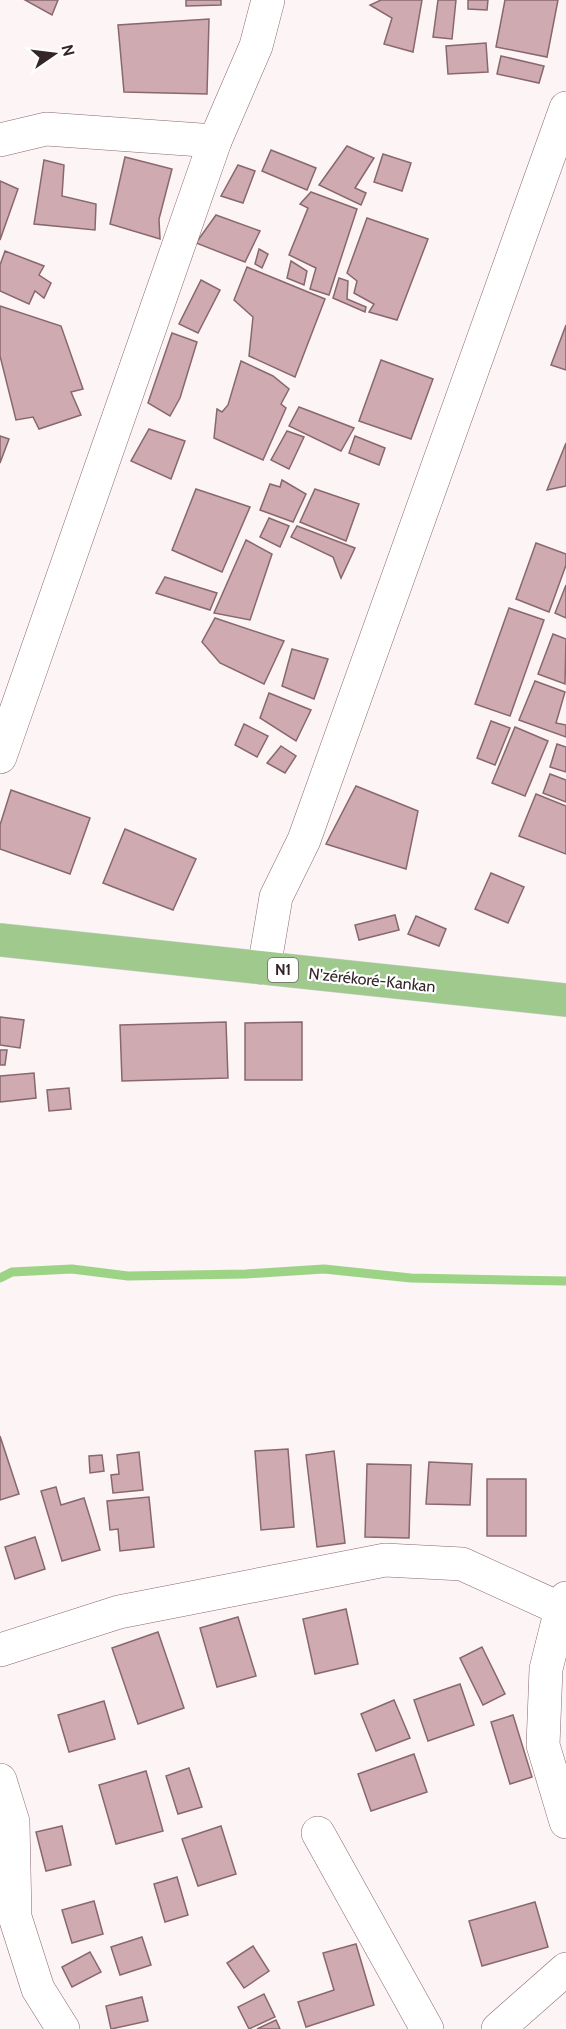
<svg xmlns="http://www.w3.org/2000/svg" width="566" height="2029" viewBox="0 0 566 2029" font-family="Cabin,sans-serif">
  <rect width="100%" height="100%" fill="#fcf4f5"/>
  <g fill="none" stroke-linecap="round" stroke-linejoin="round">
    <path stroke="#9cd384" stroke-width="9" d="M 0,1278 L 12,1272 L 72,1269 L 128,1276 L 246,1274 L 324,1269 L 411,1278 L 566,1281"/>
  </g>
  <g fill="#cfabb1" stroke="#88676d" stroke-width="1.5">
    <path d="M 25,0 L 58,0 L 52,15 Z"/>
    <path d="M 186,0 L 221,0 L 221,5 L 186,6 Z"/>
    <path d="M 381,0 L 422,0 L 413,52 L 384,44 L 392,18 L 370,5 Z"/>
    <path d="M 438,0 L 456,0 L 452,39 L 433,37 Z"/>
    <path d="M 468,0 L 488,0 L 487,10 L 468,9 Z"/>
    <path d="M 505,0 L 558,0 L 547,57 L 496,47 Z"/>
    <path d="M 209,19 L 207,94 L 124,92 L 118,25 Z"/>
    <path d="M 486,43 L 488,72 L 448,74 L 446,46 Z"/>
    <path d="M 501,56 L 544,66 L 539,83 L 497,74 Z"/>
    <path d="M 347,146 L 374,158 L 355,188 L 366,193 L 361,205 L 319,185 Z"/>
    <path d="M 271,150 L 316,168 L 307,190 L 262,171 Z"/>
    <path d="M 383,154 L 411,163 L 402,191 L 374,182 Z"/>
    <path d="M 125,157 L 172,169 L 159,219 L 160,239 L 110,224 Z"/>
    <path d="M 44,160 L 64,165 L 62,196 L 96,204 L 95,230 L 34,224 Z"/>
    <path d="M 238,165 L 255,171 L 243,203 L 221,196 Z"/>
    <path d="M 0,181 L 18,189 L 0,240 Z"/>
    <path d="M 311,192 L 357,209 L 329,295 L 310,289 L 316,268 L 289,255 L 308,208 L 300,204 Z"/>
    <path d="M 216,215 L 260,231 L 245,262 L 196,243 Z"/>
    <path d="M 367,218 L 428,239 L 397,320 L 369,312 L 374,304 L 354,293 L 357,281 L 347,273 Z"/>
    <path d="M 259,249 L 268,254 L 262,268 L 255,264 Z"/>
    <path d="M 5,251 L 44,266 L 39,275 L 51,283 L 44,298 L 35,291 L 29,304 L 0,291 L 0,265 Z"/>
    <path d="M 291,261 L 307,271 L 304,285 L 287,278 Z"/>
    <path d="M 247,267 L 325,299 L 295,377 L 249,356 L 253,317 L 234,300 Z"/>
    <path d="M 339,278 L 348,281 L 347,299 L 366,307 L 365,312 L 333,298 Z"/>
    <path d="M 201,280 L 220,290 L 198,333 L 179,324 Z"/>
    <path d="M 0,306 L 61,326 L 83,389 L 71,392 L 81,415 L 39,429 L 33,417 L 16,420 L 0,356 Z"/>
    <path d="M 566,325 L 566,370 L 551,365 Z"/>
    <path d="M 172,333 L 197,342 L 180,398 L 170,416 L 148,403 Z"/>
    <path d="M 381,360 L 433,379 L 411,439 L 359,421 Z"/>
    <path d="M 241,361 L 273,376 L 289,389 L 281,404 L 286,408 L 263,460 L 214,438 L 217,409 L 222,412 L 228,405 Z"/>
    <path d="M 299,407 L 354,428 L 341,451 L 289,426 Z"/>
    <path d="M 149,429 L 185,441 L 171,479 L 131,461 Z"/>
    <path d="M 287,431 L 304,437 L 289,469 L 271,460 Z"/>
    <path d="M 0,436 L 9,439 L 0,463 Z"/>
    <path d="M 355,436 L 385,448 L 379,465 L 349,453 Z"/>
    <path d="M 566,443 L 566,486 L 547,490 Z"/>
    <path d="M 282,480 L 306,494 L 293,522 L 260,510 L 270,484 L 280,487 Z"/>
    <path d="M 196,489 L 250,507 L 222,572 L 172,550 Z"/>
    <path d="M 315,489 L 359,504 L 346,541 L 300,522 Z"/>
    <path d="M 269,518 L 289,526 L 280,547 L 260,537 Z"/>
    <path d="M 297,526 L 355,548 L 341,578 L 333,557 L 291,537 Z"/>
    <path d="M 246,540 L 272,554 L 250,620 L 214,613 Z"/>
    <path d="M 536,543 L 566,554 L 566,565 L 549,612 L 516,599 Z"/>
    <path d="M 165,577 L 217,593 L 210,610 L 156,593 Z"/>
    <path d="M 566,585 L 566,618 L 555,613 Z"/>
    <path d="M 509,608 L 544,620 L 510,716 L 475,704 Z"/>
    <path d="M 215,618 L 284,641 L 264,684 L 220,663 L 202,642 Z"/>
    <path d="M 553,634 L 566,639 L 565,684 L 538,674 Z"/>
    <path d="M 292,649 L 328,659 L 314,699 L 282,686 Z"/>
    <path d="M 535,681 L 565,692 L 556,723 L 566,725 L 566,737 L 519,720 Z"/>
    <path d="M 269,693 L 311,710 L 296,741 L 260,718 Z"/>
    <path d="M 491,721 L 510,728 L 495,765 L 477,758 Z"/>
    <path d="M 244,724 L 268,736 L 257,757 L 235,745 Z"/>
    <path d="M 515,727 L 548,741 L 525,796 L 492,783 Z"/>
    <path d="M 557,744 L 566,747 L 566,772 L 550,767 Z"/>
    <path d="M 281,746 L 296,756 L 285,773 L 267,763 Z"/>
    <path d="M 550,774 L 566,780 L 566,802 L 543,793 Z"/>
    <path d="M 356,786 L 418,811 L 406,869 L 326,844 Z"/>
    <path d="M 11,790 L 90,818 L 70,874 L 0,849 L 0,825 Z"/>
    <path d="M 536,794 L 566,806 L 566,854 L 519,836 Z"/>
    <path d="M 125,829 L 196,859 L 173,910 L 103,883 Z"/>
    <path d="M 491,873 L 524,887 L 508,923 L 475,909 Z"/>
    <path d="M 395,915 L 399,930 L 359,940 L 355,925 Z"/>
    <path d="M 416,916 L 446,929 L 439,946 L 408,934 Z"/>
    <path d="M 0,1017 L 24,1020 L 20,1048 L 0,1045 Z"/>
    <path d="M 226,1022 L 228,1078 L 122,1081 L 120,1025 Z"/>
    <path d="M 302,1022 L 302,1080 L 245,1080 L 245,1023 Z"/>
    <path d="M 0,1050 L 7,1050 L 5,1065 L 0,1065 Z"/>
    <path d="M 34,1073 L 36,1098 L 0,1102 L 0,1076 Z"/>
    <path d="M 69,1088 L 71,1109 L 49,1111 L 47,1090 Z"/>
    <path d="M 0,1436 L 19,1494 L 0,1500 Z"/>
    <path d="M 288,1449 L 294,1527 L 261,1530 L 255,1451 Z"/>
    <path d="M 334,1451 L 345,1543 L 317,1547 L 306,1455 Z"/>
    <path d="M 139,1452 L 143,1490 L 113,1493 L 111,1475 L 119,1474 L 117,1455 Z"/>
    <path d="M 102,1455 L 104,1471 L 90,1473 L 89,1456 Z"/>
    <path d="M 429,1462 L 472,1464 L 470,1505 L 426,1504 Z"/>
    <path d="M 367,1464 L 411,1465 L 409,1538 L 365,1537 Z"/>
    <rect x="487" y="1479" width="39" height="57"/>
    <path d="M 56,1487 L 61,1505 L 84,1498 L 100,1550 L 62,1561 L 41,1491 Z"/>
    <path d="M 149,1497 L 154,1547 L 120,1551 L 118,1529 L 110,1530 L 107,1501 Z"/>
    <path d="M 35,1537 L 45,1569 L 15,1579 L 5,1547 Z"/>
    <path d="M 346,1609 L 358,1664 L 315,1674 L 303,1619 Z"/>
    <path d="M 238,1617 L 256,1676 L 217,1687 L 200,1628 Z"/>
    <path d="M 158,1632 L 184,1708 L 138,1724 L 112,1648 Z"/>
    <path d="M 482,1647 L 505,1694 L 483,1705 L 460,1658 Z"/>
    <path d="M 460,1684 L 474,1725 L 428,1741 L 414,1700 Z"/>
    <path d="M 394,1700 L 410,1738 L 376,1751 L 361,1714 Z"/>
    <path d="M 104,1701 L 115,1739 L 69,1752 L 58,1715 Z"/>
    <path d="M 513,1715 L 532,1777 L 510,1784 L 491,1722 Z"/>
    <path d="M 414,1754 L 427,1792 L 371,1811 L 358,1774 Z"/>
    <path d="M 189,1768 L 202,1807 L 178,1814 L 166,1776 Z"/>
    <path d="M 146,1771 L 163,1831 L 116,1844 L 99,1785 Z"/>
    <path d="M 62,1826 L 71,1865 L 46,1871 L 36,1832 Z"/>
    <path d="M 221,1826 L 236,1874 L 198,1886 L 182,1839 Z"/>
    <path d="M 177,1877 L 188,1915 L 165,1922 L 154,1884 Z"/>
    <path d="M 94,1901 L 103,1934 L 72,1943 L 62,1910 Z"/>
    <path d="M 535,1902 L 548,1947 L 482,1966 L 469,1921 Z"/>
    <path d="M 142,1937 L 151,1965 L 120,1975 L 111,1947 Z"/>
    <path d="M 356,1944 L 374,2005 L 306,2027 L 298,2002 L 334,1990 L 323,1953 Z"/>
    <path d="M 253,1946 L 269,1971 L 244,1988 L 227,1963 Z"/>
    <path d="M 90,1952 L 101,1972 L 72,1987 L 62,1967 Z"/>
    <path d="M 264,1994 L 275,2017 L 249,2029 L 238,2007 Z"/>
    <path d="M 142,1997 L 148,2021 L 111,2029 L 106,2006 Z"/>
    <path d="M 276,2020 L 280,2029 L 257,2029 Z"/>
  </g>
  <g fill="none" stroke-linecap="round" stroke-linejoin="round">
    <defs>
      <g id="minor">
        <path d="M 0,140 L 46,129 L 215,141"/>
        <path d="M 0,757 L 215,141 L 256,46 L 268,0"/>
        <path d="M 264,968 L 276,897 L 304,840 L 566,108"/>
        <path d="M 566,1598 L 561,1609 L 546,1669 L 543,1745 L 566,1822"/>
        <path d="M 0,1650 L 119,1612 L 385,1560 L 462,1564 L 561,1609"/>
        <path d="M 0,1780 L 13,1822 L 15,1917 L 38,1989 L 63,2029"/>
        <path d="M 318,1833 L 427,2029"/>
        <path d="M 498,2029 L 566,1969"/>
      </g>
      <path id="highway" d="M 0,940 L 566,1000"/>
    </defs>
    <use href="#minor" stroke="#88686e" stroke-width="34"/>
    <use href="#highway" stroke="#d6d3d4" stroke-width="34"/>
    <use href="#minor" stroke="#fff" stroke-width="33"/>
    <use href="#highway" stroke="#9fc98d" stroke-width="33"/>
  </g>
  <g text-anchor="middle" dominant-baseline="central" stroke-width="4.5" stroke-linejoin="round" paint-order="stroke">
    <rect fill="#fff" stroke="#706668" stroke-width="1.5" x="268" y="958" width="30" height="24" rx="4.5"/>
    <g font-size="15" font-weight="bold" fill="#332528">
      <text x="283" y="970">N1</text>
    </g>
    <g font-size="16" fill="#332528" stroke="#fff">
      <text transform="translate(372 980) rotate(6)">N'zérékoré-Kankan</text>
    </g>
  </g>
  <g transform="translate(54 54) rotate(76)" stroke="#ffffff" stroke-width="4.5" paint-order="stroke">
  <path d="M0-4.5L10 22L0 15L-10 22Z" fill="#332528"/>
  <text y="-9" font-size="16" font-weight="bold" text-anchor="middle" fill="#332528">N</text>
  </g>
</svg>
